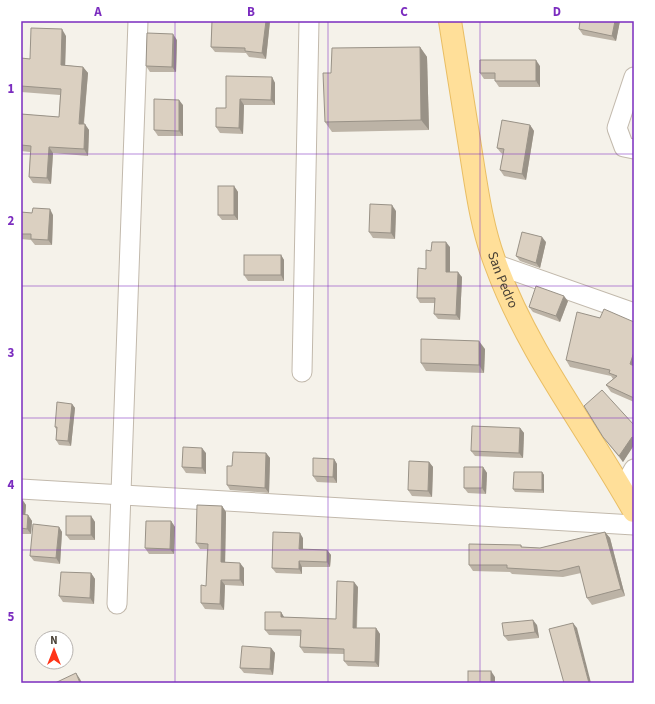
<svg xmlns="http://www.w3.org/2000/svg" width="655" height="704" viewBox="0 0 655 704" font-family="'Source Sans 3',sans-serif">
  <rect width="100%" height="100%" fill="#f5f2ea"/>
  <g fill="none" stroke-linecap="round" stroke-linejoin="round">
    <defs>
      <g id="minor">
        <path d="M 634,77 L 617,128 L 624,147 L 634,149"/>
        <path d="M 495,264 L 634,313"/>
        <path d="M 302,372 L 309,21"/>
        <path d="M 21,489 L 634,525"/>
        <path d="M 622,490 L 634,469"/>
        <path d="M 117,604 L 138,21"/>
      </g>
      <g id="major">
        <path id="s1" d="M 450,21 C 457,65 464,109 471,153 C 477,191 482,229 496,265 C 528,353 588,429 634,511"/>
      </g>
    </defs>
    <use href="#minor" stroke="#c2b9ac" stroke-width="21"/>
    <use href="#major" stroke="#e9be64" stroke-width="24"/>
    <use href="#minor" stroke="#fff" stroke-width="19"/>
    <use href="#major" stroke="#ffdf99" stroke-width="22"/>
  </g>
  <g fill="#bcb3a6">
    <path d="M 212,21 L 270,21 L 266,59 L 249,57 L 246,53 L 215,52 L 211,47 Z"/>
    <path d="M 620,21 L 616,41 L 583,35 L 579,29 Z"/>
    <path d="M 66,36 L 65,65 L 83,67 L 88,73 L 84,124 L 89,130 L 88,156 L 53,153 L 51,184 L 33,183 L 29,177 L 30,152 L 21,151 L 21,114 L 59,117 L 60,95 L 21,92 L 21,58 L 30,59 Z"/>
    <path d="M 177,40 L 176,72 L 150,72 L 146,66 Z"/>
    <path d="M 420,47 L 427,57 L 429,130 L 332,132 L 325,122 L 331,73 Z"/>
    <path d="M 540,66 L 540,87 L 499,87 L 495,81 L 495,79 L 484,79 L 480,73 Z"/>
    <path d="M 272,77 L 275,83 L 275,105 L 244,105 L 243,134 L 220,133 L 216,127 L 226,108 Z"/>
    <path d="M 183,105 L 183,136 L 158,136 L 154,130 Z"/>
    <path d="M 530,125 L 534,131 L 526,180 L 504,176 L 500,170 L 503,154 L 501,153 L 497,148 Z"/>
    <path d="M 234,186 L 238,192 L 238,220 L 222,220 L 218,215 Z"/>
    <path d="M 396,211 L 395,239 L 373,238 L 369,232 Z"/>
    <path d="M 21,212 L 53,215 L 52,245 L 35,245 L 31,240 L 21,239 Z"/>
    <path d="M 546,242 L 540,268 L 520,261 L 516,256 Z"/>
    <path d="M 450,247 L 450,272 L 462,277 L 460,320 L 438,319 L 434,314 L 435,303 L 420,303 L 417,298 L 431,251 Z"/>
    <path d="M 281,255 L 284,260 L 284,281 L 248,281 L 244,275 Z"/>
    <path d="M 568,301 L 560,322 L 533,312 L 529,307 Z"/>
    <path d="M 600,318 L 634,322 L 634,402 L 611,392 L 606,385 L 613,379 L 611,376 L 570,367 L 566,360 Z"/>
    <path d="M 485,349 L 484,373 L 426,371 L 421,363 Z"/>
    <path d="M 72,404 L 75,408 L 71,446 L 59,445 L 56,440 L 56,429 L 55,427 Z"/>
    <path d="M 634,425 L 634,445 L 623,462 L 603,437 Z"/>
    <path d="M 520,428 L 524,433 L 523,458 L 475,456 L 471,451 Z"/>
    <path d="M 206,453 L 206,474 L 186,473 L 182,467 Z"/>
    <path d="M 266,453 L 270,458 L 269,493 L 230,490 L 227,485 L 232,466 Z"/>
    <path d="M 334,459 L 337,464 L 337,483 L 317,482 L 313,476 Z"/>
    <path d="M 429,462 L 433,467 L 432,497 L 412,496 L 408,490 Z"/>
    <path d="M 483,467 L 487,473 L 486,494 L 468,493 L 464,488 Z"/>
    <path d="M 542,472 L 544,475 L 544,493 L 515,492 L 513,489 Z"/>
    <path d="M 21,499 L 26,505 L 25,515 L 28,515 L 32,521 L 31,534 L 21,534 Z"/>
    <path d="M 222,506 L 226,512 L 225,562 L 244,568 L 244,586 L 225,585 L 224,610 L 205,609 L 201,603 L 206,586 L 207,549 L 200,549 L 196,543 Z"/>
    <path d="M 91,516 L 95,522 L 95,540 L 70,540 L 66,535 Z"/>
    <path d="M 171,521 L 175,527 L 174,554 L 149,554 L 145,548 Z"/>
    <path d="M 59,527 L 62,532 L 60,564 L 34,561 L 30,556 Z"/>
    <path d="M 605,532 L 610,538 L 625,596 L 592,605 L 587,598 L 581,573 L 563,577 L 512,574 L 510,572 L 473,571 L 469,565 L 521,545 L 522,547 L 540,548 Z"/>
    <path d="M 303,538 L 303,549 L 327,550 L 331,555 L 330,567 L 302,567 L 302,574 L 276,573 L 272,568 Z"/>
    <path d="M 91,573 L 95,579 L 94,604 L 63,602 L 59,596 Z"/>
    <path d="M 358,587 L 357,628 L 376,628 L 380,634 L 379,667 L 348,666 L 344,661 L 344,654 L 304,653 L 300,647 L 300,636 L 269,635 L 265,630 L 281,612 L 284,617 L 336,619 Z"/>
    <path d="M 537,625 L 539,638 L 508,641 L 504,636 Z"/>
    <path d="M 271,648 L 275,653 L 273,675 L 244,673 L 240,668 Z"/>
  </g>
  <g fill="#999287">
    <path d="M 266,21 L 270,21 L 266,59 L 262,53 Z"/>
    <path d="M 615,21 L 620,21 L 616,41 L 612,36 Z"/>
    <path d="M 62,29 L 66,36 L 65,71 L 61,65 Z"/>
    <path d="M 173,34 L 177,40 L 176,72 L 172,67 Z"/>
    <path d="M 420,47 L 427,57 L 429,130 L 421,120 Z"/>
    <path d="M 536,60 L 540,66 L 540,87 L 536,81 Z"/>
    <path d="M 83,67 L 88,73 L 83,130 L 79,124 Z"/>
    <path d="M 272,77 L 275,83 L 275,105 L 271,100 Z"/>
    <path d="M 240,99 L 244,105 L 243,134 L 239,128 Z"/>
    <path d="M 179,100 L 183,105 L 183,136 L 179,131 Z"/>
    <path d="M 85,124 L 89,130 L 88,156 L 84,149 Z"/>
    <path d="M 530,125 L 534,131 L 526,180 L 522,174 Z"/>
    <path d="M 49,147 L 53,153 L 51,184 L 47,178 Z"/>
    <path d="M 234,186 L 238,192 L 238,220 L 234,215 Z"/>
    <path d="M 392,205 L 396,211 L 395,239 L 391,233 Z"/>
    <path d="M 50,209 L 53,215 L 52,245 L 48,240 Z"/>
    <path d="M 542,237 L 546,242 L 540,268 L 536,263 Z"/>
    <path d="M 446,242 L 450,247 L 450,277 L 446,272 Z"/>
    <path d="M 281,255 L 284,260 L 284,281 L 281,275 Z"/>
    <path d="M 21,270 L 22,272 L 21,295 Z"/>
    <path d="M 458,272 L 462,277 L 460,320 L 456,315 Z"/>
    <path d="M 564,296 L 568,301 L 560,322 L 556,316 Z"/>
    <path d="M 479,341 L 485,349 L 484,373 L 479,365 Z"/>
    <path d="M 634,352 L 634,370 L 630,364 Z"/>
    <path d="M 72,404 L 75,408 L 71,446 L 68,441 Z"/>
    <path d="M 520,428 L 524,433 L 523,458 L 519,453 Z"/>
    <path d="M 632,437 L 634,441 L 634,445 L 623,462 L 619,456 Z"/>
    <path d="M 202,448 L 206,453 L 206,474 L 202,468 Z"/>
    <path d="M 266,453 L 270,458 L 269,493 L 265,488 Z"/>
    <path d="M 334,459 L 337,464 L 337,483 L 333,477 Z"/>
    <path d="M 429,462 L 433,467 L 432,497 L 428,491 Z"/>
    <path d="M 483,467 L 487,473 L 486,494 L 482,488 Z"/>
    <path d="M 542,472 L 544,475 L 544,493 L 542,490 Z"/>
    <path d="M 22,499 L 26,505 L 25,520 L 21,515 Z"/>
    <path d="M 222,506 L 226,512 L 225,568 L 221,562 Z"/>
    <path d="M 28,515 L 32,521 L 31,534 L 27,529 Z"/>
    <path d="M 91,516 L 95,522 L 95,540 L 91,535 Z"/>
    <path d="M 171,521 L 175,527 L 174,554 L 170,549 Z"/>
    <path d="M 59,527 L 62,532 L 60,564 L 56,558 Z"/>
    <path d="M 605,532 L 610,538 L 625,596 L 621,589 Z"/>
    <path d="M 300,533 L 303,538 L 303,554 L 299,549 Z"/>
    <path d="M 327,550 L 331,555 L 330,567 L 327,562 Z"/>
    <path d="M 299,561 L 302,567 L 302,574 L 299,569 Z"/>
    <path d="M 240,563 L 244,568 L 244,586 L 240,580 Z"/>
    <path d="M 91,573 L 95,579 L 94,604 L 90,598 Z"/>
    <path d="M 221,580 L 225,585 L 224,610 L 220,604 Z"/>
    <path d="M 354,582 L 358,587 L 356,633 L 353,628 Z"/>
    <path d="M 281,612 L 284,617 L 281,617 Z"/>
    <path d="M 533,620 L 537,625 L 539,638 L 535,632 Z"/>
    <path d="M 573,623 L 577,628 L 591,683 L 589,683 Z"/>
    <path d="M 376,628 L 380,634 L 379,667 L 375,662 Z"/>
    <path d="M 271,648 L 275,653 L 273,675 L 270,669 Z"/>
    <path d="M 491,671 L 495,677 L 495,683 L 491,683 Z"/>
    <path d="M 76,673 L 80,679 L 82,683 L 80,683 Z"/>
  </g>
  <g fill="#dbd0c1" stroke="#999287">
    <path d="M 212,21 L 266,21 L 262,53 L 245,51 L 245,48 L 211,47 Z"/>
    <path d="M 580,21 L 615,21 L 612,36 L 579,29 Z"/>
    <path d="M 31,28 L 62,29 L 61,65 L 83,67 L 79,124 L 85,124 L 84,149 L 49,147 L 47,178 L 29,177 L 31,146 L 21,145 L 21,114 L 59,117 L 61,89 L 21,86 L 21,58 L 30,59 Z"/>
    <path d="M 147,33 L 173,34 L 172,67 L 146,66 Z"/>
    <path d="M 420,47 L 421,120 L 325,122 L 323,73 L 331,73 L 332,48 Z"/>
    <path d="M 480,60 L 536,60 L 536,81 L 495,81 L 495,73 L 480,73 Z"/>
    <path d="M 226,76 L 272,77 L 271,100 L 240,99 L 239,128 L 216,127 L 216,108 L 226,108 Z"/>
    <path d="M 154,99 L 179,100 L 179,131 L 154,130 Z"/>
    <path d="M 502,120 L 530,125 L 522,174 L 500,170 L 504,149 L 497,148 Z"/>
    <rect x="218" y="186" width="16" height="29"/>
    <path d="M 370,204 L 392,205 L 391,233 L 369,232 Z"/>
    <path d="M 33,208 L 50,209 L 48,240 L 31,239 L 31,234 L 21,234 L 21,212 L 32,213 Z"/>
    <path d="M 522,232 L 542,237 L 536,263 L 516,256 Z"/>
    <path d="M 432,242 L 446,242 L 446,272 L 458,272 L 456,315 L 434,314 L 435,298 L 417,298 L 418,268 L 426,269 L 426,250 L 431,251 Z"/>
    <rect x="244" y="255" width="37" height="20"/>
    <path d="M 536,286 L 564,296 L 556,316 L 529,307 Z"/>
    <path d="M 604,309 L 634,322 L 634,352 L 630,364 L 634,366 L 634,398 L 606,385 L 617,376 L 609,373 L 610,370 L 566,360 L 577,312 L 600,318 Z"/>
    <path d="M 421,339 L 479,341 L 479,365 L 421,363 Z"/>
    <path d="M 602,390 L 634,425 L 634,438 L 632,437 L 619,456 L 603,437 L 584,406 Z"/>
    <path d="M 57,402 L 72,404 L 68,441 L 56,440 L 57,427 L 55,427 Z"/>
    <path d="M 472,426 L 520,428 L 519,453 L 471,451 Z"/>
    <path d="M 183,447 L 202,448 L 202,468 L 182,467 Z"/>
    <path d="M 233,452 L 266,453 L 265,488 L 227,485 L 227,466 L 232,466 Z"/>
    <path d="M 313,458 L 334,459 L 333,477 L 313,476 Z"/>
    <path d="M 409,461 L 429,462 L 428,491 L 408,490 Z"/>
    <path d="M 464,467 L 483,467 L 482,488 L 464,488 Z"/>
    <path d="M 514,472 L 542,472 L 542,490 L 513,489 Z"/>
    <path d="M 21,499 L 22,499 L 21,511 Z"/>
    <path d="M 197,505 L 222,506 L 221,562 L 240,563 L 240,580 L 221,580 L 220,604 L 201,603 L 201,585 L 206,586 L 208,544 L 196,543 Z"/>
    <path d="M 21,514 L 28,515 L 27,529 L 21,528 Z"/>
    <rect x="66" y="516" width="25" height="19"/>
    <path d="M 146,521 L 171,521 L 170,549 L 145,548 Z"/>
    <path d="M 33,524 L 59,527 L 56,558 L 30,556 Z"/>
    <path d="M 273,532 L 300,533 L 299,549 L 327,550 L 327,562 L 299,561 L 299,569 L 272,568 Z"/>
    <path d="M 605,532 L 621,589 L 587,598 L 579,566 L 559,571 L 507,568 L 507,565 L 469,565 L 469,544 L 521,545 L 521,547 L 540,548 Z"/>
    <path d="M 61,572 L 91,573 L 90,598 L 59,596 Z"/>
    <path d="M 337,581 L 354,582 L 353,628 L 376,628 L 375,662 L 344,661 L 344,649 L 300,647 L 301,630 L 265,630 L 265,612 L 281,612 L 281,617 L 336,619 Z"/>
    <path d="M 533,620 L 535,632 L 504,636 L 502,623 Z"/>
    <path d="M 573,623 L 589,683 L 564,683 L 549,629 Z"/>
    <path d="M 242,646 L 271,648 L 270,669 L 240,668 Z"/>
    <rect x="468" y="671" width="23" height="12"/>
    <path d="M 76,673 L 80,683 L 55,683 Z"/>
  </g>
  <path fill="none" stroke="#7b2cbf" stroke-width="1" stroke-opacity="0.55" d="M 175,21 L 175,683M 328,21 L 328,683M 480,21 L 480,683M 21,154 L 634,154M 21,286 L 634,286M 21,418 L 634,418M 21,550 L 634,550"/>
  <g text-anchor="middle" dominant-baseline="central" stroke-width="3" stroke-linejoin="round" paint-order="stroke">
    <g font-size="14" fill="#4a4237" stroke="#fff">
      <text stroke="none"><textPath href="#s1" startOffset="265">San Pedro</textPath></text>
    </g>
  </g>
  <rect width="655" height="704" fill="none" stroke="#ffffff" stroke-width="44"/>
  <g transform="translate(54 650)"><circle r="19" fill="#ffffff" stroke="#b7b3af"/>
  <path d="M0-3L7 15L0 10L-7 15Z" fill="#ff3417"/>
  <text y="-6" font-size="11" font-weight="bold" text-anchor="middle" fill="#4a4237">N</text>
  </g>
  <rect x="22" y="22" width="611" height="660" fill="none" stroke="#7b2cbf" stroke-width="1.5"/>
  <g font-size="13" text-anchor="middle" font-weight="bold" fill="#7b2cbf">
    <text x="98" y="16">A</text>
    <text x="251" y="16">B</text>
    <text x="404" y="16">C</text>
    <text x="557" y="16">D</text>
    <text x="11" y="93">1</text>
    <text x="11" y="225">2</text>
    <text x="11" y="357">3</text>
    <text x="11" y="489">4</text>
    <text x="11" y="621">5</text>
  </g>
</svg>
